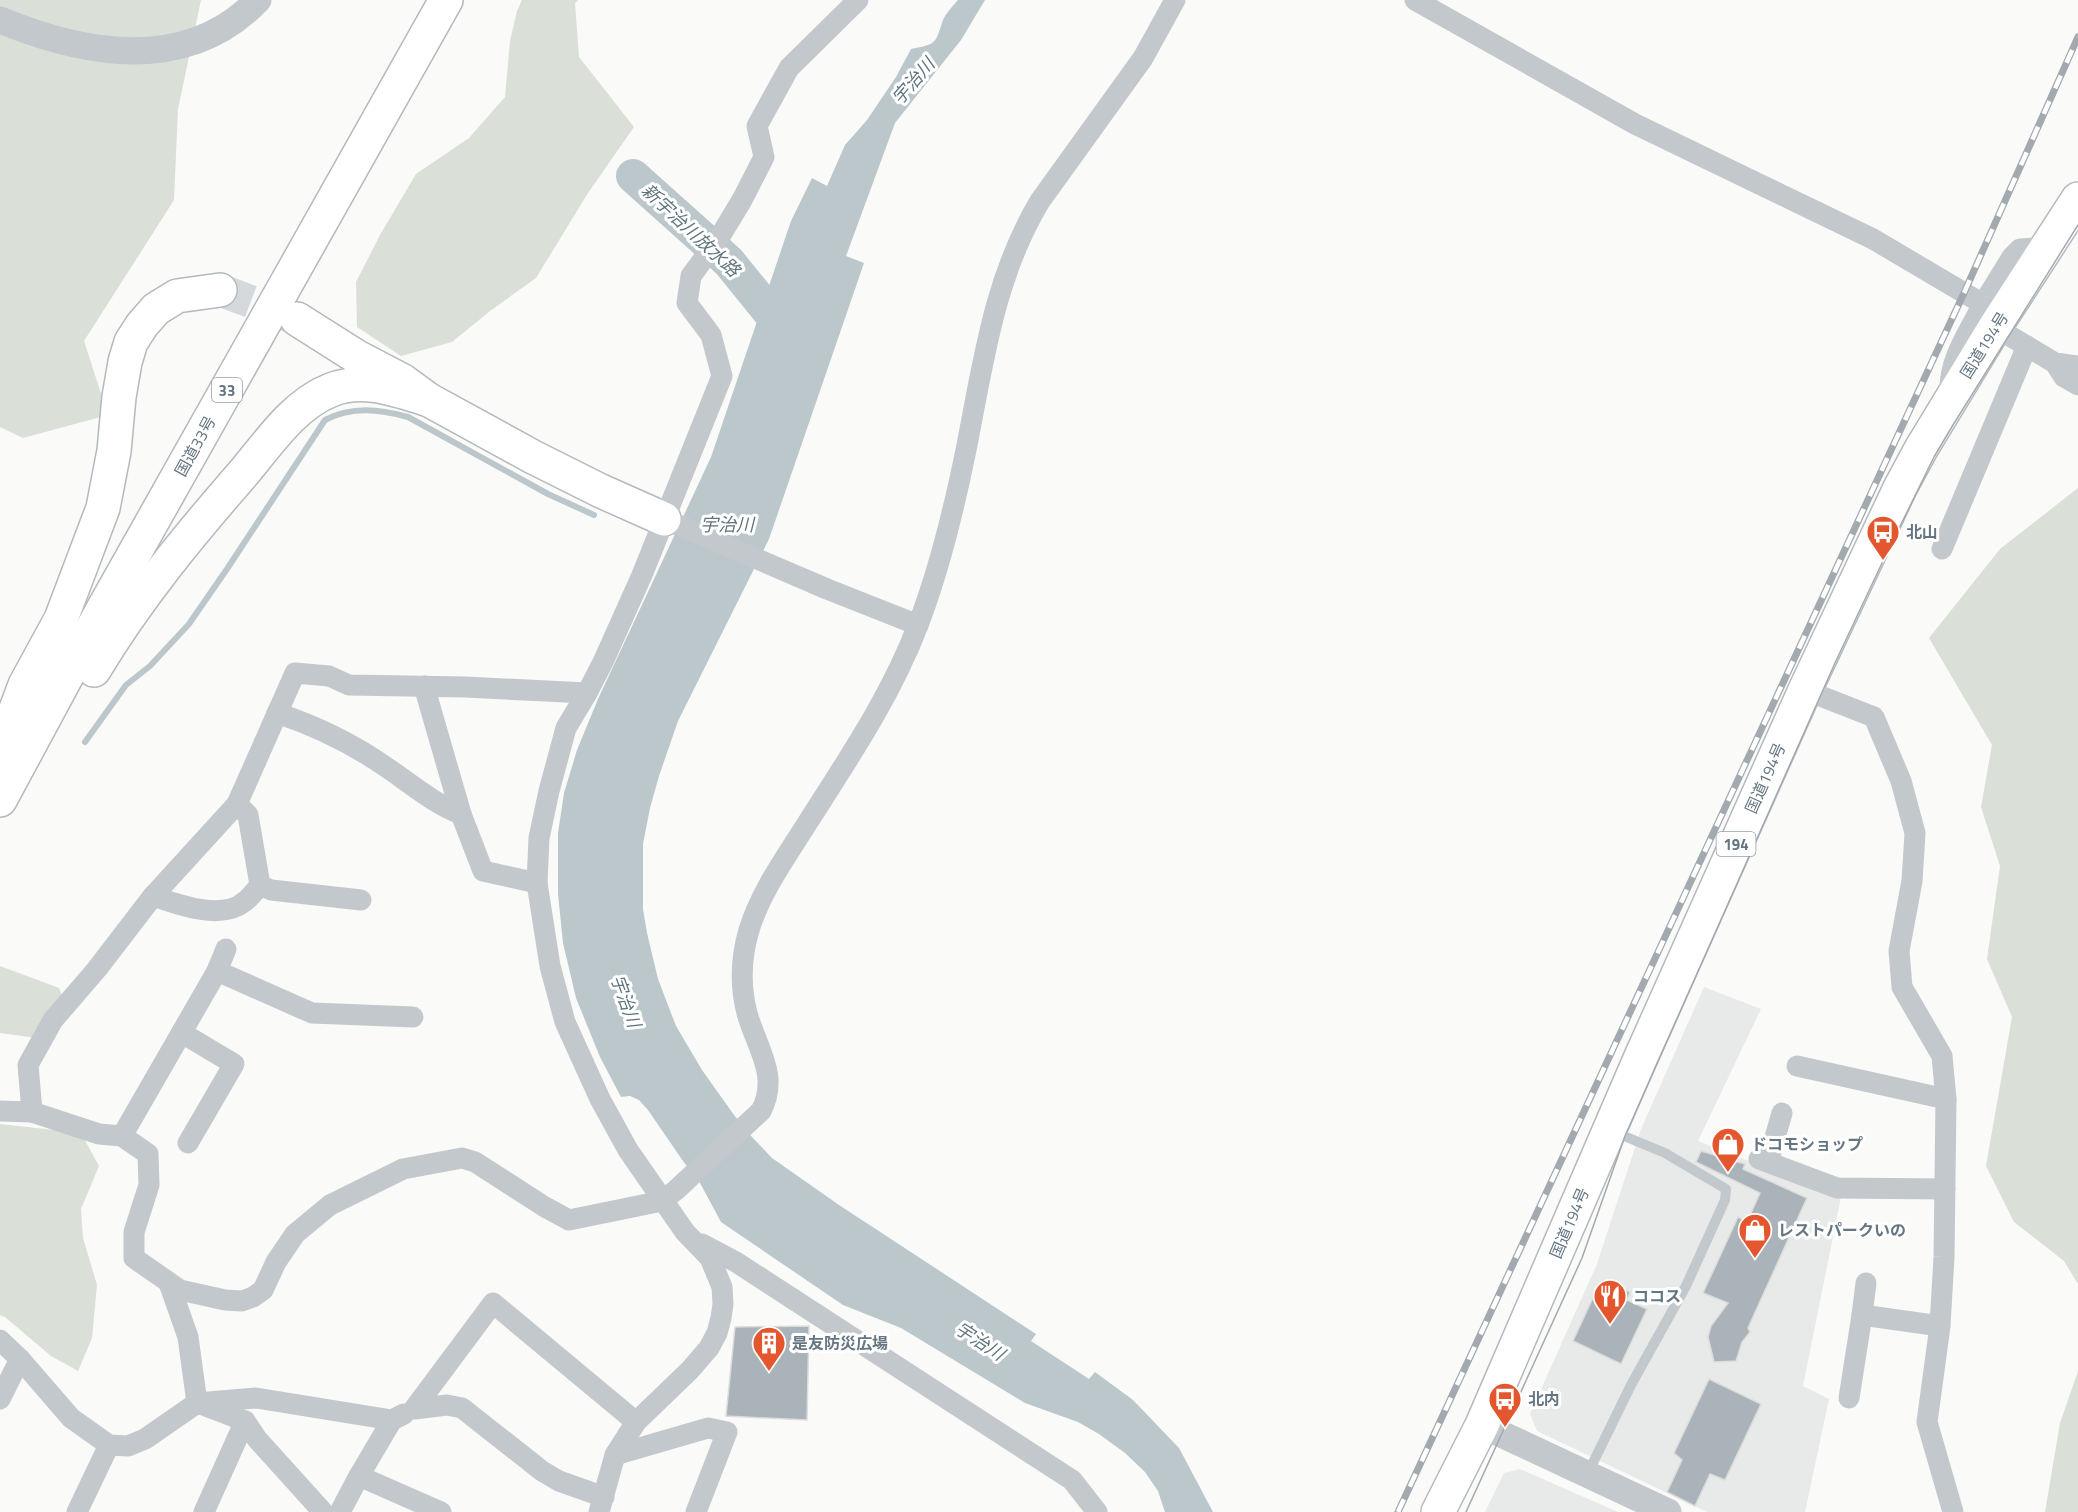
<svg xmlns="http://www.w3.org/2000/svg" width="2078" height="1512" viewBox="0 0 2078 1512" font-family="'Titillium Web','Noto Sans JP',sans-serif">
  <rect width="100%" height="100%" fill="#fafaf8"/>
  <g fill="#e8e9e9">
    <path d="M 1704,987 L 1761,1009 L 1698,1141 L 1841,1197 L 1803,1386 L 1829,1399 L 1805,1512 L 1707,1512 L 1537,1431 L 1530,1414 L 1597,1264 L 1641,1129 Z"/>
    <path d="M 1520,1469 L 1618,1512 L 1485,1512 L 1504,1473 Z"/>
  </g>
  <g fill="#dadfd7">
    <path d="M 0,0 L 201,0 L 178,109 L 174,200 L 84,341 L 108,415 L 23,438 L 0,427 Z"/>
    <path d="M 522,0 L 578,0 L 575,3 L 579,57 L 634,127 L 588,193 L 536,278 L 490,311 L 452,342 L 401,356 L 357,327 L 356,282 L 380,235 L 416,174 L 469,138 L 505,97 L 510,41 L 517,11 Z"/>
    <path d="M 2078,488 L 2078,1284 L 2064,1261 L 2014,1222 L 1986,1166 L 2012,1017 L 1987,959 L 2000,866 L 1981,807 L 1992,745 L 1929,638 L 2000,549 Z"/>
    <path d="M 0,966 L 59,988 L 63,998 L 37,1038 L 0,1033 Z"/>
    <path d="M 0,1124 L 81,1133 L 99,1166 L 81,1209 L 83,1238 L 97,1285 L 92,1338 L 78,1371 L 51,1356 L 5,1317 L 0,1315 Z"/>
    <path d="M 2078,1371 L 2078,1512 L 2045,1512 L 2060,1423 Z"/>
  </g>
  <path fill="#bbc7cb" d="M 958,0 L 985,0 L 961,40 L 895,123 L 846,256 L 864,263 L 769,539 L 678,721 L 659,776 L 650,808 L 643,844 L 643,909 L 647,933 L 658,979 L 676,1026 L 702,1070 L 734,1115 L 752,1137 L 772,1158 L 839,1205 L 1036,1334 L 1031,1341 L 1089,1379 L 1095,1372 L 1133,1400 L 1179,1448 L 1213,1512 L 1165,1512 L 1158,1491 L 1145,1472 L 1125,1453 L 1099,1434 L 1078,1422 L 1025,1403 L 901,1328 L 843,1305 L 721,1222 L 700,1183 L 683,1161 L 648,1110 L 639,1100 L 630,1096 L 621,1097 L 600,1057 L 576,998 L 563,943 L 558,894 L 558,833 L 564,793 L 577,750 L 598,699 L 711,457 L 791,221 L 812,178 L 827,186 L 845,145 L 867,120 L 896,77 L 911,49 C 938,44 935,43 943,20 C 946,13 953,6 958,0 Z"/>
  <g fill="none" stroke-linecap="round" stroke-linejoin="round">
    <path stroke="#bbc7cb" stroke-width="6" d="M 85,742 L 126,685 L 150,666 L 189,624 L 227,569 L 325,420 C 352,406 379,409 408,417 L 548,494 L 594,515"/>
    <path stroke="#bbc7cb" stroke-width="34" d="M 633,176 L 729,262 L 793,341"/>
  </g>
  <g fill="#aab3b9" stroke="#dcdcda" stroke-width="1.5">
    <path d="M 1701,1151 L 1745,1164 L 1743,1169 L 1807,1198 L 1748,1328 L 1750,1332 L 1742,1342 L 1736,1361 L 1714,1362 L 1708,1337 L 1711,1326 L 1728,1303 L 1703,1293 L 1738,1217 L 1747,1222 L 1760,1193 L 1696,1162 Z"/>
    <path d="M 1615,1285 L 1630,1292 L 1627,1300 L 1647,1309 L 1621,1364 L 1573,1341 L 1598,1287 L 1611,1293 Z"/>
    <path d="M 809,1326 L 807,1420 L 726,1416 L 735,1327 Z"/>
    <path d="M 1709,1379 L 1761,1404 L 1725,1480 L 1710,1474 L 1695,1506 L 1667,1492 L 1682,1460 L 1674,1453 Z"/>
  </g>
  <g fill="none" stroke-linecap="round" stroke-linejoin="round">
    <path stroke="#d5d9db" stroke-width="33" stroke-dasharray="33 16" stroke-linecap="butt" d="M 220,290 L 297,319"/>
    <defs>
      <g id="trunk">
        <path d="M 297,319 L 357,357 L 403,381 L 429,400 L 533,457 L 601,491 L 664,519"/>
        <path d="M 94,670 C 137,598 191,533 246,470 C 270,441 295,404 331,390 C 364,377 397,390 429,400"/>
        <path d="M 0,752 L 25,685 L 61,619 L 103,508 L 114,451 L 119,397 L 125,362 L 131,342 L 142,325 L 156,309 L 177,296 L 220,290"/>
        <path d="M 0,800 L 98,618 L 446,0"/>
        <path d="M 1438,1512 L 1482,1425 L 1640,1059 L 1805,690 L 1900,488 L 1921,449 L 1995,327 L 2078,199"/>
      </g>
    </defs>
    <use href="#trunk" stroke="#b4b9bd" stroke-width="36"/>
    <path stroke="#c3c8cc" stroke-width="10" d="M 1587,1475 L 1631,1385 L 1686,1286 L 1725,1200 L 1726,1189 L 1665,1153 L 1612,1131"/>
    <g stroke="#c3c8cc" stroke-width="21">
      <path d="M 1415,0 L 1635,124 L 1873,239 L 1983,304 C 1969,332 1949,359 1950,391"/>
      <path d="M 1983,304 L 2012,257 L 2020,249 L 2047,247"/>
      <path d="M 1995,327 L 2055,363 L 2078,366"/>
      <path d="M 2055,363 L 2064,377 L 2078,385"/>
      <path d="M 664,519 L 827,589 L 918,625"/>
      <path d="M 1942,549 L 2027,346"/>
      <path d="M 424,686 L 461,814 L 483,871 L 537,883"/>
      <path d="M 1805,690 L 1874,717 L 1901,781 L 1915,833 L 1912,881 L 1899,951 L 1902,987 L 1942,1056 L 1946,1099 L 1944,1257 L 1940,1326 L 1927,1422 L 1953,1512"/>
      <path d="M 277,713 C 316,726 353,744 386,767 C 410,783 434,804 461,814"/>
      <path d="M 237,804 L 248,815 L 260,885 C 255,891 250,898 244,902 C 221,921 177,904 153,896 L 97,969 L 53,1020 L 28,1065 L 32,1112 L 99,1134 L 122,1136 L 148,1154 L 149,1185 L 134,1232 L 134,1258 L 180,1290 L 225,1300 L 242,1301 L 253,1297 L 263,1290 L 276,1262 L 295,1234 L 330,1205 L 403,1169 L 462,1158 L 475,1162 L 545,1207 L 569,1220 L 662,1201 L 676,1190 L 761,1111 C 780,1075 756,1047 747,1013 C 740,986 741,957 749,930 C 761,891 786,857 808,822 C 848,759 891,696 918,625 C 940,568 954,509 966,450 C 983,364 994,277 1040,201 L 1143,58 L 1175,0"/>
      <path d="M 260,885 L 271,890 L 361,900"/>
      <path d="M 153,896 L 237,804 L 295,673 L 329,676 L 349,685 L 465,687 L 587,693"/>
      <path d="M 217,971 L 226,949"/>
      <path d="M 182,1033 L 234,1064 L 188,1143"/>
      <path d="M 1797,1066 L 1946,1099"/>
      <path d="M 0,1111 L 32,1112"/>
      <path d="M 122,1136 L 217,971 L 312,1013 L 413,1017"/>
      <path d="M 1759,1159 L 1837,1188 L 1945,1189"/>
      <path d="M 1768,1162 L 1782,1113"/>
      <path d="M 702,1244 L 736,1262 L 1072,1480 L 1097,1512"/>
      <path d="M 169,1283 L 188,1337 L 197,1403"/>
      <path d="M 1862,1315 L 1866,1283"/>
      <path d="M 0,1340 L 20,1359 L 71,1418 L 109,1445 L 128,1446 L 145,1439 L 197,1403 L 256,1398 L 392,1420"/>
      <path d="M 1849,1398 L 1862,1315 L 1940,1326"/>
      <path d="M 0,1399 L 20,1359"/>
      <path d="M 203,1405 L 245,1421 L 257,1439 L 323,1512"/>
      <path d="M 404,1414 L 392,1420 L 359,1476 L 441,1512"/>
      <path d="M 615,1455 L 708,1428 L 727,1432 L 696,1512"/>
      <path d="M 604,1497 L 559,1481 L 542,1471 L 462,1408 L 447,1405 L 414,1409 L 493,1303 L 636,1422"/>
      <path d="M 77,1512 L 109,1445"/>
      <path d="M 204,1512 L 245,1421"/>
      <path d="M 340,1512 L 359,1476"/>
      <path d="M 599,1512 L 615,1455 L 636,1422 L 690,1370 L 709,1348 L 717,1333 L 721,1318 L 723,1304 L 722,1287 L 710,1258 L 685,1232 L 628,1150 L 600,1099 L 565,1022 L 550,966 L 537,883 L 539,838 L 549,791 L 566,728 L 587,693 L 603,662 L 642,575 L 722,376 L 711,335 L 687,303 L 691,276 L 719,238 L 742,200 L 764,157 L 757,126 L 789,68 L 858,0"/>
    </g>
    <g stroke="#c3c8cc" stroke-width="27">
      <path d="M 0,20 C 85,55 187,74 258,0"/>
      <path d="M 1482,1425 L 1668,1512"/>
    </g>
    <use href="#trunk" stroke="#fff" stroke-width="33"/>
    <path stroke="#a2aab0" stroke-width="1.5" d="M 1466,1512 L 1582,1258 L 1625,1136 L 1835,663 L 1883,561 L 1934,457 L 1953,425 L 2078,225"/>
    <defs>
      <path id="rail" d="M 1398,1512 L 1964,293 L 2078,37"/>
    </defs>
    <use href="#rail" stroke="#a2aab0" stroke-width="7"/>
    <use href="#rail" stroke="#fff" stroke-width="4.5" stroke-dasharray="14" stroke-linecap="butt"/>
  </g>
  <defs>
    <symbol id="bus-pin" viewBox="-11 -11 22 30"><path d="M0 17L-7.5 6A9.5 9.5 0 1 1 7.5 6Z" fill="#e4572e" stroke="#fff"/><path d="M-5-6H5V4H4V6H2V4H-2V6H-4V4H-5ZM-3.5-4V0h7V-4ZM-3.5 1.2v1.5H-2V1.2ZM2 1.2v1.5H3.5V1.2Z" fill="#fff"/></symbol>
    <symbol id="shop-pin" viewBox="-11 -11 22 30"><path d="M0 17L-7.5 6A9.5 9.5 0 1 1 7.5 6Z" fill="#e4572e" stroke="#fff"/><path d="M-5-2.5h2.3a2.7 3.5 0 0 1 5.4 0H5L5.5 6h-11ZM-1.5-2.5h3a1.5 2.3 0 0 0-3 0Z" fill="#fff"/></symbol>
    <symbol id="restaurant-pin" viewBox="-11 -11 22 30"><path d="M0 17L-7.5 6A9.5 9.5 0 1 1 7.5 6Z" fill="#e4572e" stroke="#fff"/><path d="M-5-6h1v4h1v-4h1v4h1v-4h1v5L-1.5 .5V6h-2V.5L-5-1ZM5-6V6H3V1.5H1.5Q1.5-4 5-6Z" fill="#fff"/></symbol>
    <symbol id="building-pin" viewBox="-11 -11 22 30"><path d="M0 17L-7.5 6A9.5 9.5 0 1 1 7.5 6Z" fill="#e4572e" stroke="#fff"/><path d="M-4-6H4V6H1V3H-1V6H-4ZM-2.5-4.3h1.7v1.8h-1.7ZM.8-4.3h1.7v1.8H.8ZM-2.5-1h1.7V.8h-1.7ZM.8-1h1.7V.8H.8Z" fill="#fff"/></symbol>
  </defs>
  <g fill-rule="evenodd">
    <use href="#bus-pin" x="1864" y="513" width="38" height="52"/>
    <use href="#shop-pin" x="1709" y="1125" width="38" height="52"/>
    <use href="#shop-pin" x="1736" y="1211" width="38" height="52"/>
    <use href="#restaurant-pin" x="1591" y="1277" width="38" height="52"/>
    <use href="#building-pin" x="750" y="1324" width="38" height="52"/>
    <use href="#bus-pin" x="1486" y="1380" width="38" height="52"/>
  </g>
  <g text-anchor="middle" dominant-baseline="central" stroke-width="6" stroke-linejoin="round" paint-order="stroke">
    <g fill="#fff" stroke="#939fa8" stroke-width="1.5">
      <rect x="212" y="378" width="30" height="24" rx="4.5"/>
      <rect x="1716.5" y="832" width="39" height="24" rx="4.5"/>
    </g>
    <g font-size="15" font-weight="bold" fill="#657683">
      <text x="227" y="390">33</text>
      <text x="1736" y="844">194</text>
    </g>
    <g font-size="16" fill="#657683" stroke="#fff">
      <text transform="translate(1984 345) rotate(-58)">国道194号</text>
      <text transform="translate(195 446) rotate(-61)">国道33号</text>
      <text transform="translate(1765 778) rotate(-66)">国道194号</text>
      <text transform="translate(1569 1223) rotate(-67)">国道194号</text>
    </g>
    <g font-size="16" font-weight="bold" fill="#657683" stroke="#fff" text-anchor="start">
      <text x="1906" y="532">北山</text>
      <text x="1751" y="1144">ドコモショップ</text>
      <text x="1778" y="1230">レストパークいの</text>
      <text x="1633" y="1296">ココス</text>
      <text x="792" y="1343">是友防災広場</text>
      <text x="1528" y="1399">北内</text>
    </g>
    <g font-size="18" font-style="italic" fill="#60757c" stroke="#fff">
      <text transform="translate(913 81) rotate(-49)">宇治川</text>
      <text transform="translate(691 230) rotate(43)">新宇治川放水路</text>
      <text x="727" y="524">宇治川</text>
      <text transform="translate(626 1001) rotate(70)">宇治川</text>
      <text transform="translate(980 1341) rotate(33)">宇治川</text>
    </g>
  </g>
</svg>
